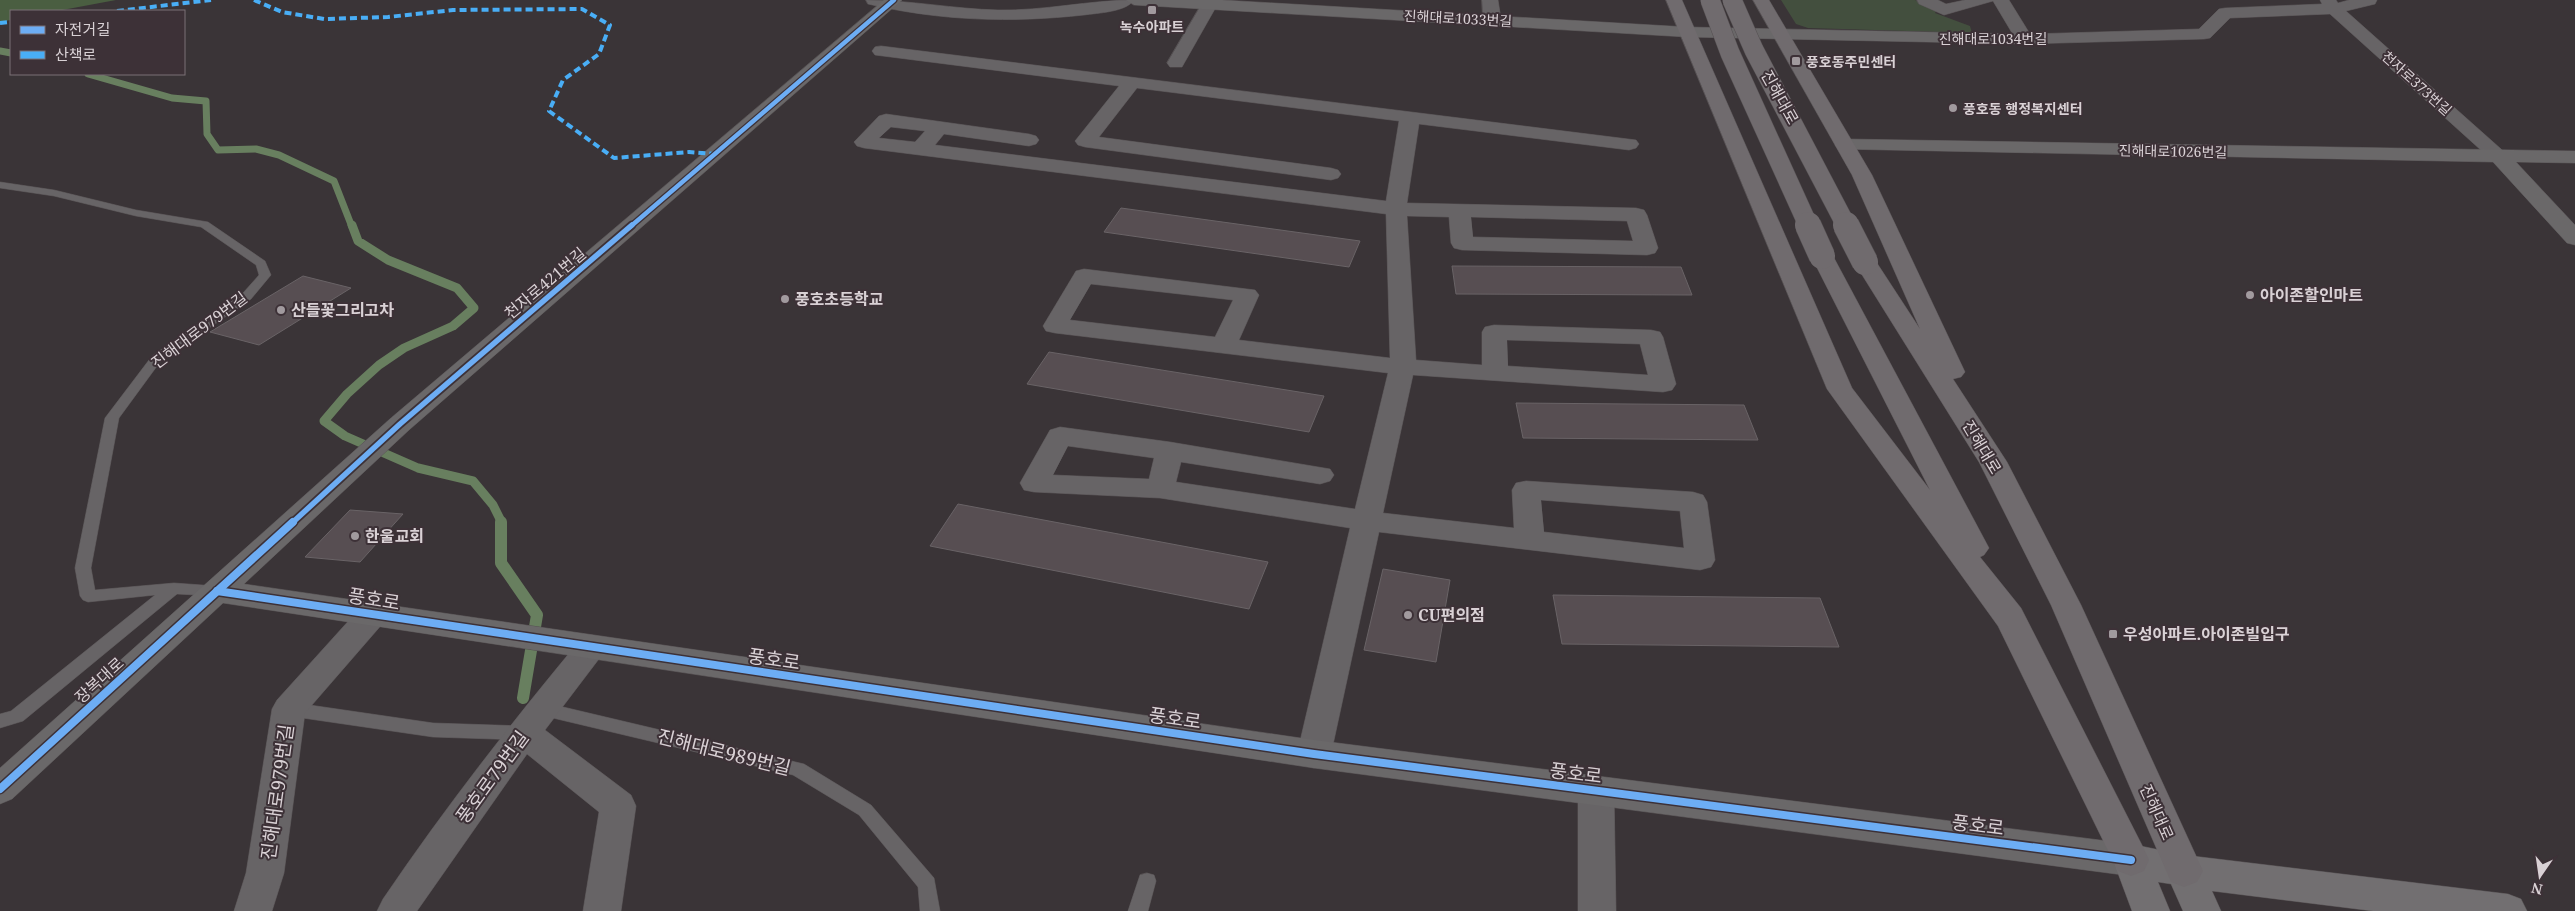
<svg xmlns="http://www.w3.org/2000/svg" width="2575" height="911" viewBox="0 0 2575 911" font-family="'Noto Serif','Noto Sans KR',serif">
  <rect width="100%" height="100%" fill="#3a3437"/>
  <path fill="#434f3e" d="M 1781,0 L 1915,0 L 1937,10 L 1935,13 L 1970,26 L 1972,33 L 1808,28 L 1796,24 Z"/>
  <path fill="#4a5e41" d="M 0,0 L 116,0 L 57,11 L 11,11 L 11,20 L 0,22 Z"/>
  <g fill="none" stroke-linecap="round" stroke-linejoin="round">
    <g stroke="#687f5f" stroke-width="7">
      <path d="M 0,51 L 11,53"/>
      <path d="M 88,74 L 172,98 L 206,101 L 207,134 L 218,150 L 256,149 L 279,155 L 334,181 L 352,227"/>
    </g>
    <path stroke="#687f5f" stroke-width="9" d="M 352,225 L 358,241 L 388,260 L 457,288 L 474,308 L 453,326 L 404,348 L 379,365 L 347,394 L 324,421 L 345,436 L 418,468 L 473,481 L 493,505 L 502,523"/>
    <path stroke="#687f5f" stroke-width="12" d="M 501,522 L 501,563 L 537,615 L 523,698"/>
  </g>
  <g fill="#574e52" stroke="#696366">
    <path d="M 1121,208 L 1360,241 L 1349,267 L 1104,232 Z"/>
    <path d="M 1452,266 L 1681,267 L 1692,295 L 1456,294 Z"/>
    <path d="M 303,276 L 351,288 L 259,345 L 210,332 Z"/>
    <path d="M 1049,352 L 1324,396 L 1309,432 L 1027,384 Z"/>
    <path d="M 1516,403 L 1744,405 L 1758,440 L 1523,438 Z"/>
    <path d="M 958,504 L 1268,562 L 1249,609 L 930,546 Z"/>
    <path d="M 350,510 L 403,514 L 360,562 L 305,557 Z"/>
    <path d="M 1383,569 L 1450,580 L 1436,662 L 1364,650 Z"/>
    <path d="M 1553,595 L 1820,598 L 1839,647 L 1562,644 Z"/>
  </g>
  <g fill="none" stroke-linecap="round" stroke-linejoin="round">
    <defs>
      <g id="lane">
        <path d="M 0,182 L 54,190 L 136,210 L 208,222 L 265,261 L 271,275 L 251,299 L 160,362 L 119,418 L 91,568 L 95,590 L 174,583 L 216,586 L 221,587 L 224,591 L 221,595 L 216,596 L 177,594 L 23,721 L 0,728 L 0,714 L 11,711 L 155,595 L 88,602 L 83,600 L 80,596 L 75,568 L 105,418 L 152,356 L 243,293 L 259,275 L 256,265 L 201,227 L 136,216 L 54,196 L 0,188 Z"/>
        <path d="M 289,702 L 433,723 L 524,726 L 530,728 L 532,733 L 530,738 L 524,740 L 433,737 L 289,716 L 283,714 L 281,709 L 283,704 Z"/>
        <path d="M 542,702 L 804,764 L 871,805 L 934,878 L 940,911 L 920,911 L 918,887 L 859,815 L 793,775 L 536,714 L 534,709 L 536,704 Z"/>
        <path d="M 1147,873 L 1154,875 L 1156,881 L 1148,911 L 1128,911 L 1140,875 Z"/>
      </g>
      <g id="street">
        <path d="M 866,0 C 910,0 954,9 998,10 C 1044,11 1089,0 1134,0 C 1126,12 1098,13 1084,15 C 1011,23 940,21 868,4 Z"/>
        <path d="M 1204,0 L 1220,0 L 1182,67 L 1170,67 L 1167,63 Z"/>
        <path d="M 1482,0 L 1498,0 L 1501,19 L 1498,23 L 1486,23 L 1483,19 Z"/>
        <path d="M 1917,0 L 1938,0 L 1946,4 L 1965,0 L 2009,0 L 2030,34 L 2199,29 L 2219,9 L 2225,8 L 2322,4 L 2320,0 L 2336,0 L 2338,3 L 2349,0 L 2377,0 L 2375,4 L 2346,11 L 2510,157 L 2507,161 L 2500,163 L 2493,161 L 2330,14 L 2230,18 L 2210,38 L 2204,39 L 2024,44 L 2018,43 L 1993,1 L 1944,15 L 1919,4 Z"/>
        <path d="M 881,46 L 1636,140 L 1639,144 L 1636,148 L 1629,150 L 1419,124 L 1407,203 L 1636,208 L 1644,210 L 1647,215 L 1658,248 L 1655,253 L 1647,255 L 1462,250 L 1454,248 L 1451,243 L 1449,217 L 1407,216 L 1416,360 L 1482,365 L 1482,332 L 1485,327 L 1494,325 L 1651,330 L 1660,332 L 1663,337 L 1676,384 L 1672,390 L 1663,392 L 1413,375 L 1383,513 L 1514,528 L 1512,490 L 1516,483 L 1526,481 L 1693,492 L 1703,495 L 1707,502 L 1715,560 L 1711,567 L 1700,570 L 1379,532 L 1331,754 L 1326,764 L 1314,768 L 1302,764 L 1297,754 L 1350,528 L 1160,498 L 1034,492 L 1024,490 L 1020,483 L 1050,430 L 1060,427 L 1170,442 L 1330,469 L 1334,475 L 1330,481 L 1320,484 L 1181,462 L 1176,482 L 1355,509 L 1388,373 L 1055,333 L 1046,331 L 1043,326 L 1076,271 L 1084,269 L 1255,290 L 1259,295 L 1239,340 L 1390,358 L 1386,214 L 864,148 L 857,146 L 854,142 L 879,116 L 886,114 L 1029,134 L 1036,136 L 1039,140 L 1036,144 L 1029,146 L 944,134 L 935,145 L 1386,201 L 1399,121 L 1137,88 L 1099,137 L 1331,168 L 1338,170 L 1341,174 L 1338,178 L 1331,180 L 1085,147 L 1078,145 L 1075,141 L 1119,86 L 875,55 L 872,51 L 875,47 ZM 891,127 L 925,131 L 915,142 L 879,138 ZM 1471,217 L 1627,221 L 1633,241 L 1473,237 ZM 1091,284 L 1233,300 L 1215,337 L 1070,320 ZM 1507,340 L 1640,344 L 1648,375 L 1508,366 ZM 1068,446 L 1154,458 L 1149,479 L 1053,475 ZM 1541,500 L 1680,511 L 1684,548 L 1544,532 Z"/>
        <path d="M 373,603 L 384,606 L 389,614 L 384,622 L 305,713 L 284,873 L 272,911 L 234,911 L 246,873 L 272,709 L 277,700 L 362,606 Z"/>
        <path d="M 592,635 L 603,639 L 608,647 L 545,730 L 631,795 L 636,806 L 621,911 L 583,911 L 599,812 L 527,754 L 417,911 L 377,911 L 383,899 C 444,809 511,723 581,639 Z"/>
        <path d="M 1596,776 L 1608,781 L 1614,791 L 1616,911 L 1578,911 L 1578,791 L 1584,781 Z"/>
      </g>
      <g id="secondary">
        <path d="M 884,0 L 902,0 L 409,430 L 244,584 L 1314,740 L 2131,844 L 2144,849 L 2149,860 L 2144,871 L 2131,876 L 1314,768 L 223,603 L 12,799 L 0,804 L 0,768 L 391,418 Z"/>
        <path d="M 1126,0 L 1222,0 L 1687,27 L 2024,34 L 2030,35 L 2033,39 L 2030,43 L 2024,44 L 1687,37 L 1134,5 Z"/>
        <path d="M 1845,139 L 2575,151 L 2575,163 L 2516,162 L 2575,225 L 2575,245 L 2567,243 L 2493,162 L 1838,149 L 1835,145 L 1838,141 Z"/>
      </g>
      <path id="primary" d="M 2131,844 L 2184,855 L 2508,894 L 2521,899 L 2527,911 L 2373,911 L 2212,891 L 2221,911 L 2183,911 L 2171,884 L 2158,882 L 2170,911 L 2132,911 L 2113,860 L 2118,849 Z"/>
      <g id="highway">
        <path d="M 1666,0 L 1682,0 L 1852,388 L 1930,490 L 1811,256 L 1814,251 L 1822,249 L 1830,251 L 1833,256 L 1989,548 L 1984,555 L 1980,557 L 2021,608 L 2144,849 L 2149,860 L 2144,871 L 2131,876 L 2118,871 L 1998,626 L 1827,389 Z"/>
        <path d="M 1753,0 L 1769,0 L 1872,175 L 1965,372 L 1961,377 L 1953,379 L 2007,462 L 2081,605 L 2203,871 L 2197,882 L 2184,887 L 2171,882 L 2051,605 L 1979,462 L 1854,262 L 1857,257 L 1865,255 L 1873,257 L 1920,329 L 1852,175 Z"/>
      </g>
    </defs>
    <use href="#lane" stroke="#565153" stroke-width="1"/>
    <use href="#street" stroke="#565153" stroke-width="1"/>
    <use href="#secondary" stroke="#565153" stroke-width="1"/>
    <use href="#primary" stroke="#565153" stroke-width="1"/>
    <use href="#highway" stroke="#565153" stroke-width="1"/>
    <use href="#lane" fill="#676466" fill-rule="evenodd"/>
    <use href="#street" fill="#676466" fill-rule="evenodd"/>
    <use href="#secondary" fill="#6a6869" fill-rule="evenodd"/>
    <use href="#primary" fill="#726f71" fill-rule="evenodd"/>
    <use href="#highway" fill="#706b6e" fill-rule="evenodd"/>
    <defs>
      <g id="highway-bridge-far1">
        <path d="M 1710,0 L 1730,53 L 1809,227"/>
        <path d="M 1732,0 L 1754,50 L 1847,227"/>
      </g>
      <g id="highway-bridge">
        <path d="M 1808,225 L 1822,256"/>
        <path d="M 1846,225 L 1865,262"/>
      </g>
    </defs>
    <use href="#highway-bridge-far1" stroke="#565153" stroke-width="20" stroke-linecap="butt"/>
    <use href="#highway-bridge" stroke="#565153" stroke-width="27" stroke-linecap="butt"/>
    <use href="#highway-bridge-far1" stroke="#706b6e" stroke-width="19"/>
    <use href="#highway-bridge" stroke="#706b6e" stroke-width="26"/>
    <g stroke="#49aef6" stroke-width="4" stroke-dasharray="7 4" stroke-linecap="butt">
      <path d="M 254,0 L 282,12 L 324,19 L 388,17 L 453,10 L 582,9 L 610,25 L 599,54 L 563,80 L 549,111 L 614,158 L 689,152 L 715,154"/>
      <path d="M 117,11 L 211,0"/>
      <path d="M 0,23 L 11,22"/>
    </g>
    <defs>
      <path id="cycleway-far2" d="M 630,227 L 894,0"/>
      <path id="cycleway-far1" d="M 292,523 L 400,424 L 632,225"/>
      <g id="cycleway">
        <path d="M 217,591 L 1314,754 L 2131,860"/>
        <path d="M 0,789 L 293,522"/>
      </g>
    </defs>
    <use href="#cycleway-far2" stroke="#3d3137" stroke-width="7"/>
    <use href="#cycleway-far1" stroke="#3d3137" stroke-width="9"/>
    <use href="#cycleway" stroke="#3d3137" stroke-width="11"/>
    <use href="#cycleway-far2" stroke="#6dadf4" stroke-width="4.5"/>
    <use href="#cycleway-far1" stroke="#6dadf4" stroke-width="5.5"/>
    <use href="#cycleway" stroke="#6dadf4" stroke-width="8"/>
  </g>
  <g fill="#a19a9e" stroke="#3d3137" stroke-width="2">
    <rect x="1147" y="5" width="10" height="10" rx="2.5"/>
    <rect x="1791" y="56" width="10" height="10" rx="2.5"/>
    <circle cx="1953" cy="108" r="5"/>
    <circle cx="2250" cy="295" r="5"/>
    <circle cx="785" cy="299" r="5"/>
    <circle cx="281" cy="310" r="5"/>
    <circle cx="355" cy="536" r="5"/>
    <circle cx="1408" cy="615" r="5"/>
    <rect x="2108" y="629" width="10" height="10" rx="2.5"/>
  </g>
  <g text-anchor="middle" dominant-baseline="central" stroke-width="4" stroke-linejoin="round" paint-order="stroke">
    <g font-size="14" fill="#d9d1d5" stroke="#3d3137">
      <text transform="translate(1458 18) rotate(3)">진해대로1033번길</text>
      <text x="1993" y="38">진해대로1034번길</text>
      <text transform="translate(2417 83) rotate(42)">천자로373번길</text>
      <text transform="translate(2173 151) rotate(1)">진해대로1026번길</text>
    </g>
    <g font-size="14" font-weight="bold" fill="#d9d1d5" stroke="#3d3137" text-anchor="start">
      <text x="1152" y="26" text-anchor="middle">녹수아파트</text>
      <text x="1806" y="61">풍호동주민센터</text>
      <text x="1963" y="108">풍호동 행정복지센터</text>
    </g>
    <g font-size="16" fill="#d9d1d5" stroke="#3d3137">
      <text transform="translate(1780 97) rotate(61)">진해대로</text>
      <text transform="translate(545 283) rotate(-40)">천자로421번길</text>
      <text transform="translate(199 330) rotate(-37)">진해대로979번길</text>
      <text transform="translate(1982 447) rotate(59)">진해대로</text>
      <text transform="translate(99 680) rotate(-42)">장복대로</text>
      <text transform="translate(2157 812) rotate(66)">진해대로</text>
    </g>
    <g font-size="16" font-weight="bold" fill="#d9d1d5" stroke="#3d3137" text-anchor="start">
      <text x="2260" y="295">아이존할인마트</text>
      <text x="795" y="299">풍호초등학교</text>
      <text x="291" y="310">산들꽃그리고차</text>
      <text x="365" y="536">한울교회</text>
      <text x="1418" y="615">CU편의점</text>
      <text x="2123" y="634">우성아파트.아이존빌입구</text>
    </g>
    <g font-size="19" fill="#d9d1d5" stroke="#3d3137">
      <text transform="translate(374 599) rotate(9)">풍호로</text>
      <text transform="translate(774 659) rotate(8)">풍호로</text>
      <text transform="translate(1175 718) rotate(8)">풍호로</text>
      <text transform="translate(724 752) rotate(14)">진해대로989번길</text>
      <text transform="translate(1576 773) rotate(7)">풍호로</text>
      <text transform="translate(492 777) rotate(-54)">풍호로79번길</text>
      <text transform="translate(277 792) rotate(-82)">진해대로979번길</text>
      <text transform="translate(1978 825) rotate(7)">풍호로</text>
    </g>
  </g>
  <rect x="10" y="10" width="175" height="65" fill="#3d3137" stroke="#7b7176"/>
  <rect x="20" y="26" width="25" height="8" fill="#6dadf4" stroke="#7b7176"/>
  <text x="55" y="35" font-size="15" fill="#d9d1d5">자전거길</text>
  <rect x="20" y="51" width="25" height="8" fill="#49aef6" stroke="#7b7176"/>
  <text x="55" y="60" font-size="15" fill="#d9d1d5">산책로</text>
  <g transform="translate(2540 876) rotate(193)" stroke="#3d3137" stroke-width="4" paint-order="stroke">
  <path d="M0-4L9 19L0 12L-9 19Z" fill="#d9d1d5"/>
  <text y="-8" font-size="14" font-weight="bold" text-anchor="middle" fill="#d9d1d5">N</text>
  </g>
</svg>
